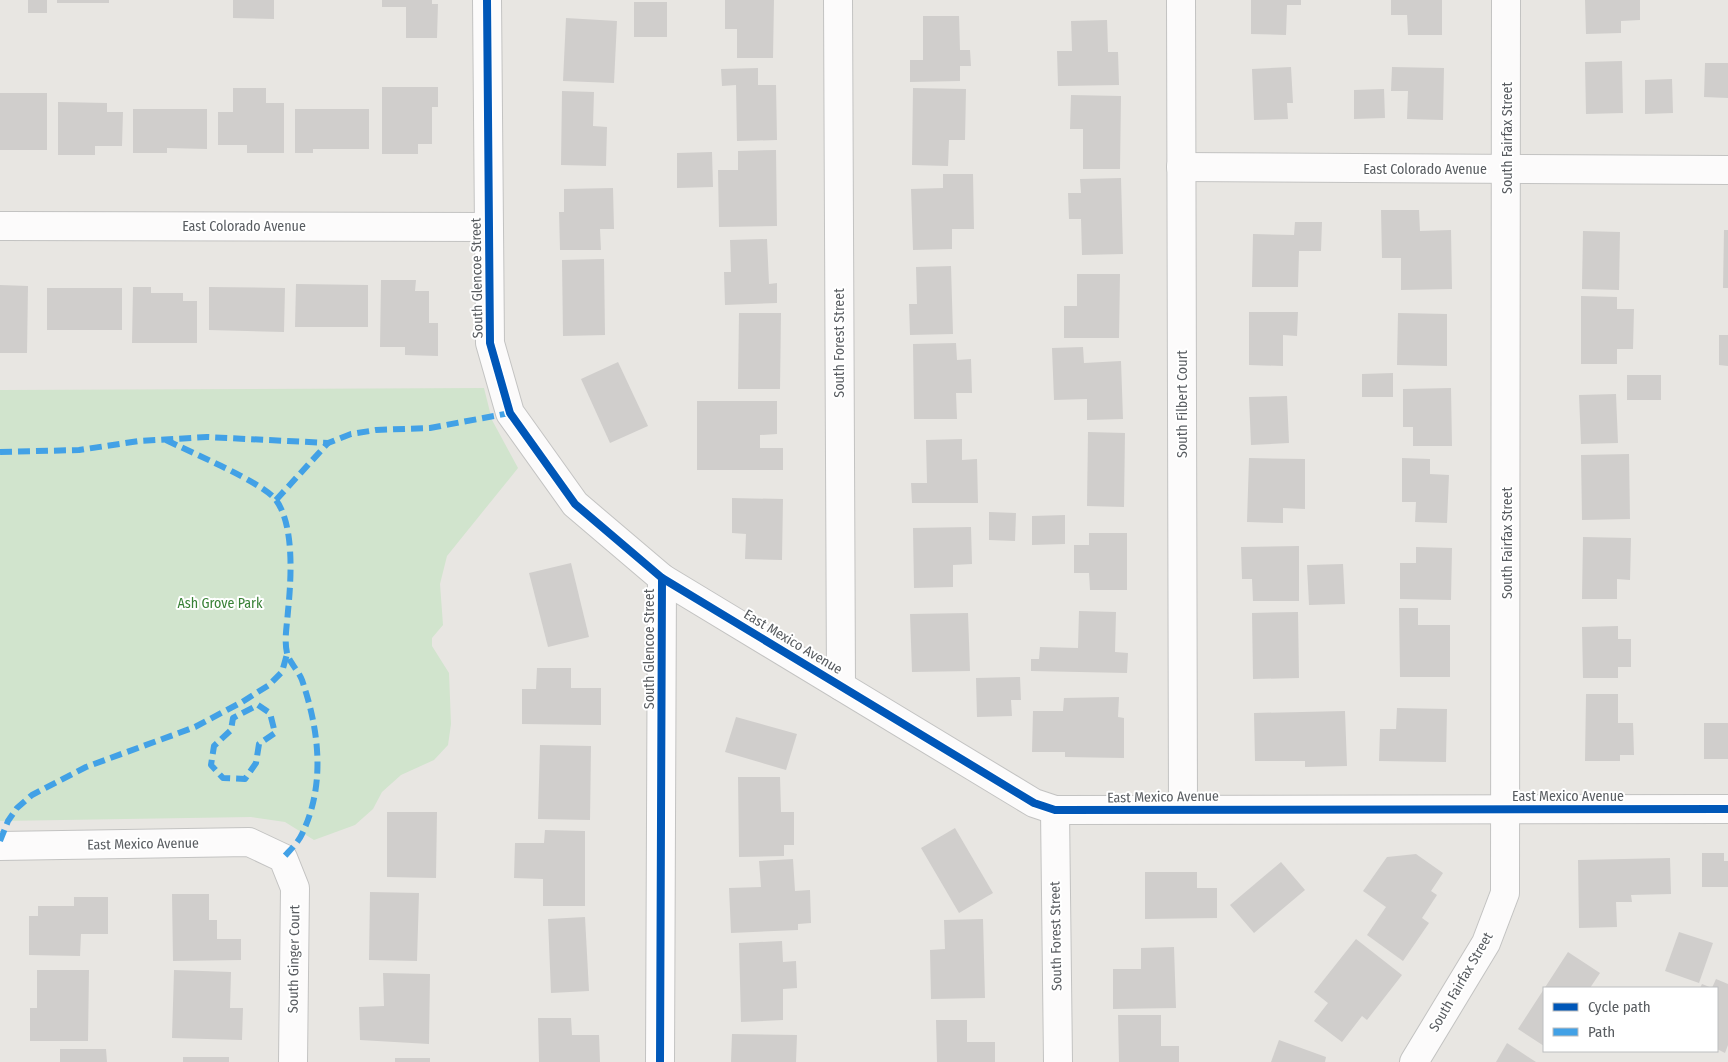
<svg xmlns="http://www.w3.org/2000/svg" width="1728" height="1062" viewBox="0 0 1728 1062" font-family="'Fira Sans Condensed',sans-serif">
  <rect width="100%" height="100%" fill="#e8e6e2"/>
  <path fill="#d1e4cd" d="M 484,388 L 492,420 L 518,468 L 447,556 L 440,584 L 443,625 L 432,638 L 432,646 L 449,673 L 451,724 L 448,745 L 434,760 L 401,775 L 382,792 L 373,809 L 355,825 L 314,840 L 285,822 L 251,817 L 0,821 L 0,390 Z"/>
  <g fill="#d0cecc">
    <rect x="28" y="0" width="19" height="13"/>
    <rect x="57" y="0" width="52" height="3"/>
    <path d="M 233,0 L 274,0 L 274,19 L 233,18 Z"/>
    <path d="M 382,0 L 432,0 L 432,4 L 438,4 L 437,38 L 406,38 L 406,7 L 382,7 Z"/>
    <path d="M 725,0 L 774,0 L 773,58 L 737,58 L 737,29 L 725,29 Z"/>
    <path d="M 1251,0 L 1301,0 L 1301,5 L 1287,5 L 1286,35 L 1251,34 Z"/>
    <path d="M 1391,0 L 1442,0 L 1442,35 L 1408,35 L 1407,15 L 1391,15 Z"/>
    <path d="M 1585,0 L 1640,0 L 1640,20 L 1621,21 L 1621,33 L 1586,34 Z"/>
    <rect x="634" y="2" width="33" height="35"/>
    <path d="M 923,16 L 959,16 L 960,50 L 970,50 L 971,66 L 960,66 L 960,81 L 910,82 L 910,60 L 923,60 Z"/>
    <path d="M 566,18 L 617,21 L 614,83 L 563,81 Z"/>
    <path d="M 1107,20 L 1108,52 L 1118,52 L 1119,85 L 1058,86 L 1057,51 L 1072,51 L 1071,21 Z"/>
    <path d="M 1622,61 L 1623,113 L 1586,114 L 1585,62 Z"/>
    <path d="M 1705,63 L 1728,63 L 1728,98 L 1704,97 Z"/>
    <path d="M 1291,67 L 1293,103 L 1287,103 L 1288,119 L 1254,120 L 1252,69 Z"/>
    <path d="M 1392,67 L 1444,68 L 1443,120 L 1407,119 L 1408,91 L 1391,91 Z"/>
    <path d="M 758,68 L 758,85 L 776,85 L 777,140 L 737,141 L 736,85 L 722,86 L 721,69 Z"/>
    <path d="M 1672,79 L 1673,113 L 1645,114 L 1645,80 Z"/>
    <path d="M 382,87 L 438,87 L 438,107 L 432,107 L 432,144 L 418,144 L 418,154 L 382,154 Z"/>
    <path d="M 233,88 L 266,88 L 266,103 L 284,103 L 284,153 L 247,153 L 247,145 L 218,145 L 218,112 L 233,112 Z"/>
    <path d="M 913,88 L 966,89 L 965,140 L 949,140 L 948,166 L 912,165 Z"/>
    <path d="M 1384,89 L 1385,118 L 1354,119 L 1354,90 Z"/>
    <path d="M 562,91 L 594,92 L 593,126 L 607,127 L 606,166 L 561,165 Z"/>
    <rect x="0" y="93" width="47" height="57"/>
    <path d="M 1071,95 L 1121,96 L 1120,169 L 1083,169 L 1083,129 L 1070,129 Z"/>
    <path d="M 58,102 L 107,103 L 107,112 L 123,112 L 122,146 L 95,146 L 95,155 L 58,155 Z"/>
    <path d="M 133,109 L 207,109 L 207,149 L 167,148 L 167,153 L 133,153 Z"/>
    <path d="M 295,109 L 369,109 L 369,149 L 313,149 L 313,153 L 295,153 Z"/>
    <path d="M 776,150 L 777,226 L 719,227 L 718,170 L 738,170 L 738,151 Z"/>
    <path d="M 712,152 L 713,187 L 677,188 L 677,153 Z"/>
    <path d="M 943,174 L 973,174 L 974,229 L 952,229 L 952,249 L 913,250 L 911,189 L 943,188 Z"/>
    <path d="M 1121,178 L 1123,254 L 1082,255 L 1081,219 L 1069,219 L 1068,193 L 1081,193 L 1080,179 Z"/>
    <path d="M 613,188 L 614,229 L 600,229 L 601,250 L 560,250 L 559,212 L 564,212 L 564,189 Z"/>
    <path d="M 1381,210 L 1419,210 L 1420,231 L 1451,230 L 1452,289 L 1401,290 L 1401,258 L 1382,258 Z"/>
    <path d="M 1295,222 L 1322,222 L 1321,251 L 1299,251 L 1298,287 L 1252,287 L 1253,234 L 1294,235 Z"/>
    <path d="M 1724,230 L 1728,230 L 1728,288 L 1723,288 Z"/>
    <path d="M 1583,231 L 1620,232 L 1619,290 L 1582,289 Z"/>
    <path d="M 767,239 L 769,284 L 777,283 L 777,303 L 725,305 L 724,272 L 731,272 L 730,240 Z"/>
    <path d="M 604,259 L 605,335 L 563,336 L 562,260 Z"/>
    <path d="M 951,266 L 953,334 L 910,335 L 909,304 L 917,304 L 916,267 Z"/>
    <path d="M 1077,274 L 1120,274 L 1119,338 L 1064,338 L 1064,306 L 1077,306 Z"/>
    <path d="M 381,280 L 416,280 L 415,291 L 429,291 L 429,323 L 438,323 L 438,356 L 405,355 L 405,347 L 380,347 Z"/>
    <path d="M 296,284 L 368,285 L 368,327 L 295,327 Z"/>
    <path d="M 0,285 L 28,286 L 27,353 L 0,353 Z"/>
    <path d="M 133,287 L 151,287 L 151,293 L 183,293 L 183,301 L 197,301 L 197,343 L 132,343 Z"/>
    <path d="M 209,287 L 285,288 L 284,332 L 209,330 Z"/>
    <rect x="47" y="288" width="75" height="42"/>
    <path d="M 1581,296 L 1617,297 L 1617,309 L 1634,309 L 1633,349 L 1617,349 L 1617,364 L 1581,364 Z"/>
    <path d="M 1249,312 L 1298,312 L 1297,336 L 1283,335 L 1283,366 L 1249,365 Z"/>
    <path d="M 739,313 L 781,313 L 780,389 L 738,389 Z"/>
    <path d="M 1398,313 L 1447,314 L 1447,366 L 1397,365 Z"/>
    <path d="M 1719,335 L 1728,335 L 1728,366 L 1719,365 Z"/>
    <path d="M 956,343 L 957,360 L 971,359 L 972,393 L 956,393 L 957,419 L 914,419 L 913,344 Z"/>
    <path d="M 1083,347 L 1084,363 L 1121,361 L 1123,419 L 1087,420 L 1087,399 L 1054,400 L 1052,348 Z"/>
    <path d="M 618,362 L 648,426 L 610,443 L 581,379 Z"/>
    <path d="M 1393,373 L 1393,397 L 1362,397 L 1362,374 Z"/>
    <rect x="1627" y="375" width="34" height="25"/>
    <path d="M 1451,388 L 1452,446 L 1413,446 L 1413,427 L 1403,427 L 1403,389 Z"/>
    <path d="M 1616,394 L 1618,443 L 1581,444 L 1579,395 Z"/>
    <path d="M 1287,396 L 1289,443 L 1251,445 L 1249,397 Z"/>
    <path d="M 697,401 L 777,401 L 777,434 L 760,435 L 760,448 L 783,448 L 783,470 L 697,470 Z"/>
    <path d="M 1088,432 L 1125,433 L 1124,507 L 1087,506 Z"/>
    <path d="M 962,439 L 962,460 L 977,459 L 978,503 L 912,503 L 911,483 L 927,483 L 926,440 Z"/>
    <path d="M 1629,454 L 1630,519 L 1582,520 L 1581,455 Z"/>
    <path d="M 1249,458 L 1305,459 L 1305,509 L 1283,508 L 1283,523 L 1247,522 Z"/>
    <path d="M 1402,458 L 1430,459 L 1430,474 L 1449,475 L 1447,523 L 1415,522 L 1416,502 L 1402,502 Z"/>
    <path d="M 732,498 L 783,499 L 782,560 L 745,559 L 746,534 L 732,533 Z"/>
    <path d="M 989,512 L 1016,513 L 1015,541 L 989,540 Z"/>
    <path d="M 1065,515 L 1065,544 L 1032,545 L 1032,516 Z"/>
    <path d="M 971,527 L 972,564 L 953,565 L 953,587 L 914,588 L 913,528 Z"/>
    <path d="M 1089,533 L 1127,533 L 1127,590 L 1090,590 L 1089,573 L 1074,573 L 1074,545 L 1089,545 Z"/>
    <path d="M 1583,537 L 1631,538 L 1630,580 L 1617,579 L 1617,599 L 1582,599 Z"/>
    <path d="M 1299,546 L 1299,601 L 1253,601 L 1252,579 L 1242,579 L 1241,547 Z"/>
    <path d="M 1416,547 L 1452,548 L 1451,600 L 1400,599 L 1400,563 L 1416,563 Z"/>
    <path d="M 571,563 L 589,637 L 548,647 L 529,573 Z"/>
    <path d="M 1343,564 L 1345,604 L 1309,605 L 1307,565 Z"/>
    <path d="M 1399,608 L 1418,608 L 1418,625 L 1450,625 L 1450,677 L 1400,677 Z"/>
    <path d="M 1079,611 L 1116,612 L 1115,652 L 1128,653 L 1127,673 L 1031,671 L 1031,659 L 1039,659 L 1040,647 L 1078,648 Z"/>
    <path d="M 1298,612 L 1299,678 L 1253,679 L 1252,613 Z"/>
    <path d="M 968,613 L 970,671 L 912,672 L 910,614 Z"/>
    <path d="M 1618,626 L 1618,639 L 1631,639 L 1631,667 L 1618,667 L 1618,678 L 1583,678 L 1582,627 Z"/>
    <path d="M 537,668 L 571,668 L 571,688 L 601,688 L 601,725 L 522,724 L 522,689 L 536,689 Z"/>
    <path d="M 1020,677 L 1021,700 L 1011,700 L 1012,716 L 977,717 L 976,678 Z"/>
    <path d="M 1586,694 L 1618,694 L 1618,723 L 1633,723 L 1634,755 L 1620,755 L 1620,761 L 1585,761 Z"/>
    <path d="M 1119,697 L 1118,717 L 1124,718 L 1124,758 L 1065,757 L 1065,752 L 1032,752 L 1033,711 L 1063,711 L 1064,698 Z"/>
    <path d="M 1397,708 L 1447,709 L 1446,762 L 1379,761 L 1380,729 L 1396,729 Z"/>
    <path d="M 1345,711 L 1347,766 L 1305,767 L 1305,761 L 1255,761 L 1254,713 Z"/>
    <path d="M 736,717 L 797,734 L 786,770 L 725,752 Z"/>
    <rect x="1704" y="723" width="24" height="36"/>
    <path d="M 540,745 L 591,746 L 590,820 L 538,819 Z"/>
    <path d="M 738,777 L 780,777 L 781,812 L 794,812 L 794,845 L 784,845 L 784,856 L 739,857 Z"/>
    <path d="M 387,812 L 437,812 L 436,878 L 387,877 Z"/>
    <path d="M 955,828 L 993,893 L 959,913 L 921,848 Z"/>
    <path d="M 545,830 L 585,831 L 585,906 L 543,906 L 543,879 L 514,878 L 515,843 L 544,843 Z"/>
    <path d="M 1702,853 L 1724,853 L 1724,861 L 1728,861 L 1728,887 L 1702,887 Z"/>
    <path d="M 1416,854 L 1443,873 L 1431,891 L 1437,895 L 1422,918 L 1429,923 L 1403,961 L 1367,935 L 1386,907 L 1363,891 L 1387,857 Z"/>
    <path d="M 1670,858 L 1671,894 L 1631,895 L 1632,902 L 1616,902 L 1617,927 L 1579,928 L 1578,860 Z"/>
    <path d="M 793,859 L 795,891 L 810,890 L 811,923 L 798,924 L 798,930 L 731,933 L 729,888 L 761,887 L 759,861 Z"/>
    <path d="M 1281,862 L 1305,890 L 1254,933 L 1230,905 Z"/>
    <path d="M 1145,872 L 1197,872 L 1197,888 L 1217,888 L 1217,918 L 1145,919 Z"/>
    <path d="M 370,892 L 419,893 L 417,961 L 369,960 Z"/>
    <path d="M 172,894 L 209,894 L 209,920 L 217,920 L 217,939 L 241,939 L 241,960 L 173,961 Z"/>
    <path d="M 74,897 L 108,897 L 108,934 L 81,934 L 80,956 L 29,955 L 29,916 L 38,916 L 38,906 L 74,906 Z"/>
    <path d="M 585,917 L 589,991 L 551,993 L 548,919 Z"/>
    <path d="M 983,919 L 985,998 L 931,999 L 930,950 L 945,949 L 944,920 Z"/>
    <path d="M 1679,932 L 1713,943 L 1699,983 L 1665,971 Z"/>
    <path d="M 1356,939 L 1402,975 L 1367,1020 L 1362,1016 L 1342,1042 L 1314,1021 L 1328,1003 L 1314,992 Z"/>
    <path d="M 782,941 L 783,962 L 796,961 L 797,988 L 783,989 L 783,1020 L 741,1022 L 739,943 Z"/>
    <path d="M 1174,947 L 1176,1008 L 1113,1009 L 1113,969 L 1141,969 L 1141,948 Z"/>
    <path d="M 1568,952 L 1600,973 L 1590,988 L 1544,988 L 1544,1046 L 1518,1029 Z"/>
    <path d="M 37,970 L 89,970 L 88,1041 L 30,1041 L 30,1008 L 37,1008 Z"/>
    <path d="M 174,970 L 231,972 L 230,1008 L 243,1008 L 242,1040 L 172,1038 Z"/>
    <path d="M 383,973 L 430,974 L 429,1044 L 360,1040 L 359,1007 L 384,1006 Z"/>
    <path d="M 1716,979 L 1728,984 L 1728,1045 L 1725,1053 L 1717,1049 L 1717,988 L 1700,988 L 1702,984 L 1712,988 Z"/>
    <path d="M 1118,1015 L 1161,1015 L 1161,1046 L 1179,1046 L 1179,1062 L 1119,1062 Z"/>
    <path d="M 538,1018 L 571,1018 L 572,1035 L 599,1035 L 600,1062 L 539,1062 Z"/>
    <path d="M 936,1020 L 967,1020 L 967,1042 L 995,1042 L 995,1062 L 937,1062 Z"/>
    <path d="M 732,1034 L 797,1035 L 796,1062 L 731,1062 Z"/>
    <path d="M 1279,1040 L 1326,1057 L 1325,1062 L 1271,1062 Z"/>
    <path d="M 1507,1043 L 1536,1062 L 1496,1062 Z"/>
    <path d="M 60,1049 L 106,1049 L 107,1062 L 60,1062 Z"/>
    <rect x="183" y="1057" width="46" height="5"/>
    <rect x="395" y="1058" width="35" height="4"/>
  </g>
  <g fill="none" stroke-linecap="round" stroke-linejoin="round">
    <defs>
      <g id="minor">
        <path d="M 487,0 L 490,343 L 510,413 L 575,504 L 662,578 L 660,1062"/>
        <path d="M 838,0 L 841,686"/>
        <path d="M 1181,0 L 1183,809"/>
        <path d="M 1181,167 L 1728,170"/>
        <path d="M 0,226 L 488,227"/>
        <path d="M 1055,810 L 1058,1062"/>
        <path d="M 0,846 L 249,842 L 283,858 L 295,888 L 293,1062"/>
        <path d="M 1414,1062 L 1486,943 L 1505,893 L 1506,0"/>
      </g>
      <path id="tertiary" d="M 662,578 L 1034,803 L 1055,810 L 1728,809"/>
    </defs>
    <use href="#minor" stroke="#c3c3c2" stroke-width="30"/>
    <use href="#tertiary" stroke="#c3c3c2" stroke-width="30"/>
    <use href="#minor" stroke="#fcfbfb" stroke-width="28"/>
    <use href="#tertiary" stroke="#fcfbfb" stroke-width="28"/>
    <g stroke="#42a1e6" stroke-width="6" stroke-dasharray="12 6" stroke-linecap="butt">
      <path d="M 166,440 C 190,452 262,482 276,500 C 295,526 291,581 288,611 C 287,625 284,640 287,653 C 289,662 298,670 302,680 C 319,730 326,784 302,834 C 298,843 289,851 283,858"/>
      <path d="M 0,452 L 79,450 L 139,441 L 207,437 L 328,443 L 351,434 L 376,430 L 430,428 L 510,413"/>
      <path d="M 276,500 L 328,443"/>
      <path d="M 258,705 L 270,713 L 275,733 L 259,744 L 256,763 L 245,779 L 223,778 L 211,765 L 214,746 L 231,730 L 233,718 Z"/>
      <path d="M 0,841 L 8,821 L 17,808 L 32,795 L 86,767 L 195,727 L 242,702 L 269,685 L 282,672 L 287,654"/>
    </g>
    <defs>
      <g id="cycleway">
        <path d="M 487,0 L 490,343 L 510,413 L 575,504 L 662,578 L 660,1062"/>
        <path d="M 662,578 L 1034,803 L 1055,810 L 1728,809"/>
      </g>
    </defs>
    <use href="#cycleway" stroke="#fff" stroke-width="11"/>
    <use href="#cycleway" stroke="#0057b8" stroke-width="8"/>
  </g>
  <g text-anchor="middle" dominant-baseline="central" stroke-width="4" stroke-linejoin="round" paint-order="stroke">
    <g font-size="14" fill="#585c60" stroke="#fff">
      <text transform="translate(1507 138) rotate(-90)">South Fairfax Street</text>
      <text x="1425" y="169">East Colorado Avenue</text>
      <text x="244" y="226">East Colorado Avenue</text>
      <text transform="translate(477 278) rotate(-91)">South Glencoe Street</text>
      <text transform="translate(839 343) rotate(-90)">South Forest Street</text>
      <text transform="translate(1182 404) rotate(-90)">South Filbert Court</text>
      <text transform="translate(1507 543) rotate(-90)">South Fairfax Street</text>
      <text transform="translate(793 642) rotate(31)">East Mexico Avenue</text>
      <text transform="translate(649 649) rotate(-90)">South Glencoe Street</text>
      <text x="1568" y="796">East Mexico Avenue</text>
      <text transform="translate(1163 797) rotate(-1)">East Mexico Avenue</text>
      <text transform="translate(143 844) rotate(-1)">East Mexico Avenue</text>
      <text transform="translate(1056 936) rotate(-91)">South Forest Street</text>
      <text transform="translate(294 959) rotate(-89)">South Ginger Court</text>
      <text transform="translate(1461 982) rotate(-60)">South Fairfax Street</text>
    </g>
    <g font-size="14" fill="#388136" stroke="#fff">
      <text x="220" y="603">Ash Grove Park</text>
    </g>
  </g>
  <rect x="1543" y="987" width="175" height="65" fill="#ffffff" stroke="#bcbebf"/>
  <rect x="1553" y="1003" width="25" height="8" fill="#0057b8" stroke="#bcbebf"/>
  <text x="1588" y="1012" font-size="15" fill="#585c60">Cycle path</text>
  <rect x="1553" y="1028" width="25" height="8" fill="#42a1e6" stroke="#bcbebf"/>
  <text x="1588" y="1037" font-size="15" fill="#585c60">Path</text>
</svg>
